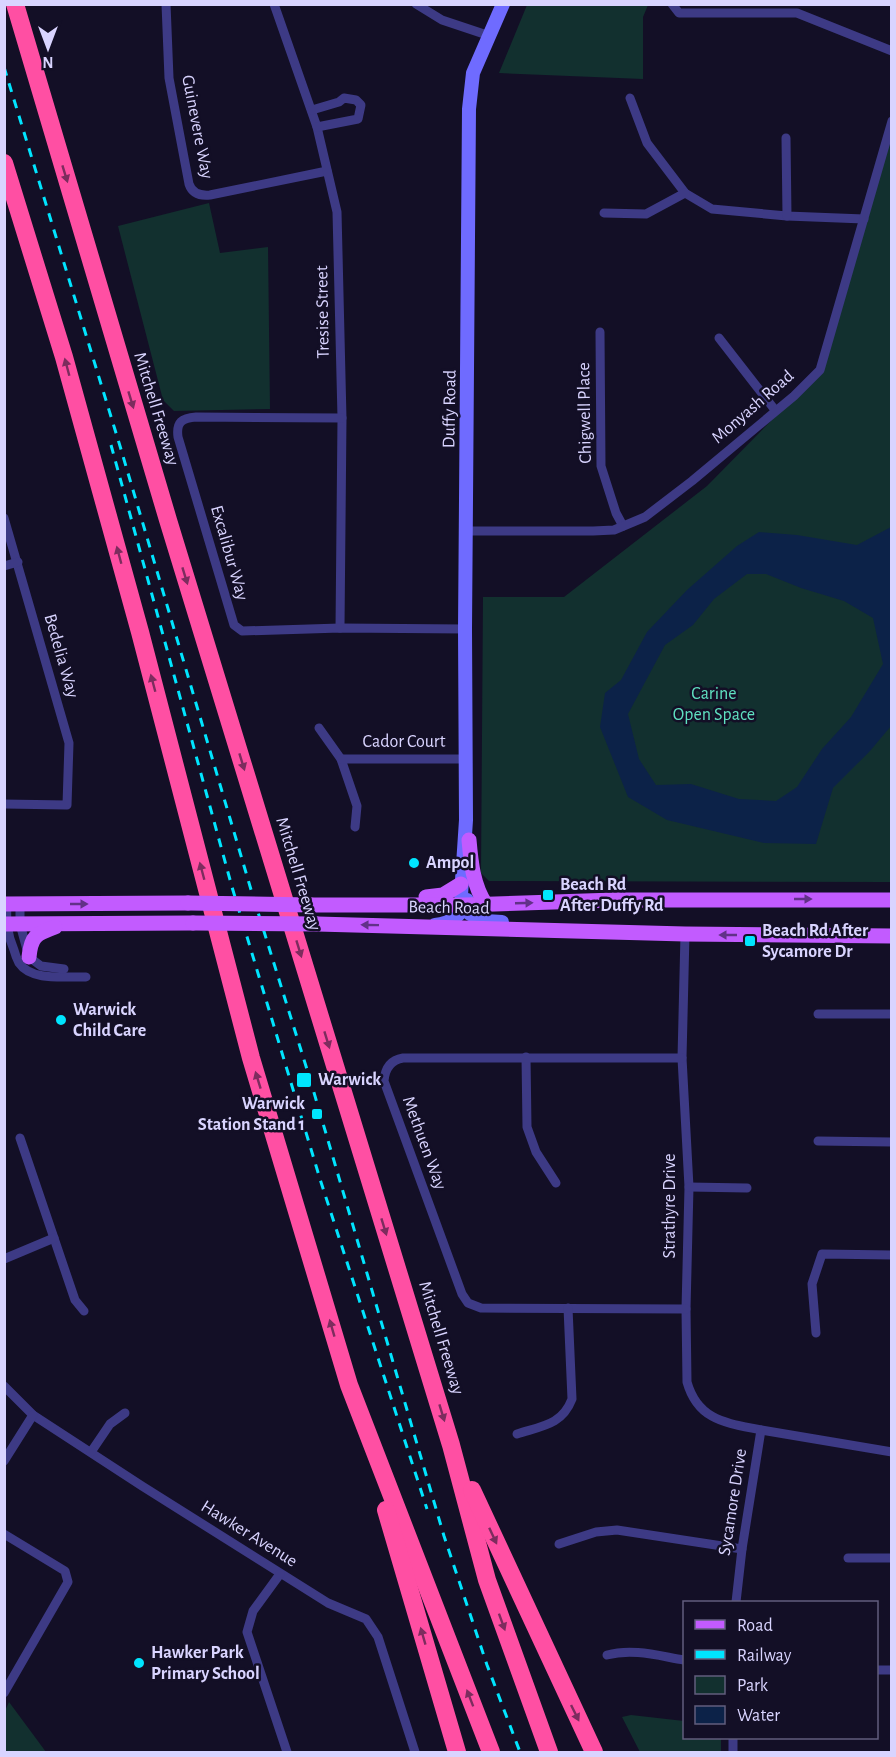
<svg xmlns="http://www.w3.org/2000/svg" width="896" height="1757" viewBox="0 0 896 1757" font-family="'Alegreya Sans',sans-serif">
  <rect width="100%" height="100%" fill="#130f26"/>
  <g fill="#12302f">
    <path d="M 527,5 L 648,5 L 643,17 L 643,79 L 499,73 Z"/>
    <path d="M 891,131 L 891,882 L 489,881 L 481,873 L 483,597 L 564,597 L 707,486 L 823,368 Z"/>
    <path d="M 209,203 L 220,253 L 268,247 L 270,409 L 174,411 L 163,400 L 118,226 Z"/>
    <path d="M 9,1702 L 46,1752 L 5,1752 L 5,1711 Z"/>
    <path d="M 631,1715 L 684,1721 L 684,1738 L 721,1738 L 721,1752 L 640,1752 L 622,1717 Z"/>
  </g>
  <path fill="#0c2248" fill-rule="evenodd" d="M 891,527 L 891,726 L 870,751 L 833,788 L 816,844 L 764,843 L 667,820 L 628,797 L 600,727 L 605,693 L 621,680 L 647,632 L 687,590 L 737,546 L 759,532 L 797,535 L 857,545 ZM 747,574 L 766,574 L 801,588 L 844,601 L 873,618 L 883,664 L 851,717 L 822,749 L 797,787 L 776,801 L 739,799 L 691,784 L 656,785 L 639,759 L 628,714 L 665,645 L 693,625 L 714,599 Z"/>
  <g fill="none" stroke-linecap="round" stroke-linejoin="round">
    <g stroke="#3d3a85" stroke-width="9">
      <path d="M 166,4 L 169,78 L 189,184 C 192,193 200,196 210,195 L 327,171"/>
      <path d="M 274,4 L 317,127 L 337,212 L 342,418 L 340,628"/>
      <path d="M 416,4 L 442,20 L 490,36"/>
      <path d="M 672,4 L 679,13 L 797,13 L 892,51"/>
      <path d="M 630,98 L 647,143 L 685,193 L 712,209 L 787,216 L 864,219"/>
      <path d="M 312,110 L 339,102 L 344,98 L 356,100 L 361,105 L 358,119 L 317,127"/>
      <path d="M 786,138 L 787,216"/>
      <path d="M 604,213 L 646,214 L 685,193"/>
      <path d="M 600,332 L 601,466 L 616,513 L 623,526"/>
      <path d="M 719,338 L 775,410"/>
      <path d="M 342,418 L 196,417 C 182,418 176,422 178,437 L 234,625 L 242,631 L 340,628 L 465,629"/>
      <path d="M 4,518 L 69,743 L 67,805 L 4,804"/>
      <path d="M 466,531 L 593,531 L 614,530 L 645,517 L 692,481 L 794,396 L 820,370 L 892,121"/>
      <path d="M 4,566 L 18,562"/>
      <path d="M 319,728 L 341,759 L 357,806 L 355,827"/>
      <path d="M 341,759 L 466,759"/>
      <path d="M 7,904 C 6,921 7,934 14,950 C 15,954 17,959 19,963 C 32,982 66,976 86,977"/>
      <path d="M 20,904 L 20,924 L 29,957 L 41,966 L 64,969"/>
      <path d="M 685,934 L 682,1058 L 689,1187 L 686,1309 L 687,1382 C 698,1421 727,1423 761,1430"/>
      <path d="M 818,1014 L 892,1014"/>
      <path d="M 526,1057 L 527,1127 L 536,1152 L 556,1183"/>
      <path d="M 682,1058 L 403,1058 C 391,1060 385,1068 384,1081 L 462,1294 L 468,1303 L 481,1308 L 686,1309"/>
      <path d="M 20,1138 L 75,1300 L 84,1311"/>
      <path d="M 818,1141 L 892,1142"/>
      <path d="M 689,1187 L 747,1188"/>
      <path d="M 4,1259 L 54,1238"/>
      <path d="M 816,1333 L 812,1284 L 822,1254 L 892,1255"/>
      <path d="M 4,1386 L 33,1415 L 142,1486 L 328,1603 L 366,1619 L 378,1637 L 415,1752"/>
      <path d="M 517,1434 C 542,1426 562,1425 572,1399 L 568,1308"/>
      <path d="M 91,1452 L 110,1424 L 125,1413"/>
      <path d="M 4,1461 L 33,1415"/>
      <path d="M 4,1534 L 65,1571 L 68,1582 L 4,1693"/>
      <path d="M 559,1544 L 596,1532 L 617,1530 L 742,1549"/>
      <path d="M 848,1558 L 892,1558"/>
      <path d="M 280,1574 L 253,1611 L 247,1632 L 287,1752"/>
      <path d="M 736,1602 L 742,1549 L 761,1430 L 892,1452"/>
      <path d="M 607,1655 C 633,1648 659,1656 684,1660"/>
      <path d="M 876,1670 L 892,1670"/>
      <path d="M 733,1738 L 733,1752"/>
    </g>
    <g stroke="#6f6bff" stroke-width="14">
      <path d="M 502,922 L 485,921 L 470,914 L 461,895 L 466,820 L 465,629 L 469,109 L 473,73 L 503,4"/>
      <path d="M 435,925 C 451,923 462,916 467,900"/>
    </g>
    <g stroke="#c25bff" stroke-width="15">
      <path d="M 469,840 C 471,863 473,885 486,905"/>
      <path d="M 426,897 L 443,895 L 461,884"/>
      <path d="M 4,904 L 188,903"/>
      <path d="M 311,905 L 465,905 L 615,900 L 892,900"/>
      <path d="M 4,924 L 193,923"/>
      <path d="M 317,924 L 685,934 L 892,936"/>
      <path d="M 29,957 C 31,936 36,934 55,927"/>
    </g>
    <g stroke="#ff4fa3" stroke-width="18">
      <path d="M 15,4 L 168,520 L 451,1445 L 487,1580 L 549,1752"/>
      <path d="M 4,163 L 64,357 L 140,632 L 251,1058 L 349,1385 L 491,1752"/>
      <path d="M 472,1490 L 594,1752"/>
      <path d="M 386,1510 L 457,1752"/>
    </g>
    <g stroke="#00e5ff" stroke-width="3" stroke-dasharray="9 8" stroke-linecap="butt">
      <path d="M 4,67 L 120,446 L 252,893 L 310,1079 L 444,1536 L 487,1665 L 520,1752"/>
      <path d="M 111,445 L 232,887 L 320,1179 L 427,1509"/>
    </g>
    <g stroke="#c25bff" stroke-width="15">
      <path d="M 188,903 L 311,905"/>
      <path d="M 193,923 L 317,924"/>
    </g>
  </g>
  <defs><path id="oneway-solid" d="M-6-.8H1V-3.2L6.5 0L1 3.2V.8H-6Z" transform="scale(1.5)"/></defs>
  <g fill="#7d2c5e">
    <use href="#oneway-solid" transform="translate(65 174) rotate(73)"/>
    <use href="#oneway-solid" transform="translate(67 367) rotate(-105)"/>
    <use href="#oneway-solid" transform="translate(131 400) rotate(73)"/>
    <use href="#oneway-solid" transform="translate(119 555) rotate(-105)"/>
    <use href="#oneway-solid" transform="translate(185 576) rotate(73)"/>
    <use href="#oneway-solid" transform="translate(153 683) rotate(-105)"/>
    <use href="#oneway-solid" transform="translate(242 762) rotate(73)"/>
    <use href="#oneway-solid" transform="translate(202 871) rotate(-105)"/>
    <use href="#oneway-solid" transform="translate(299 949) rotate(73)"/>
    <use href="#oneway-solid" transform="translate(327 1040) rotate(73)"/>
    <use href="#oneway-solid" transform="translate(258 1080) rotate(-107)"/>
    <use href="#oneway-solid" transform="translate(384 1227) rotate(73)"/>
    <use href="#oneway-solid" transform="translate(332 1328) rotate(-106)"/>
    <use href="#oneway-solid" transform="translate(442 1413) rotate(73)"/>
    <use href="#oneway-solid" transform="translate(493 1536) rotate(65)"/>
    <use href="#oneway-solid" transform="translate(502 1622) rotate(70)"/>
    <use href="#oneway-solid" transform="translate(423 1636) rotate(-106)"/>
    <use href="#oneway-solid" transform="translate(470 1698) rotate(-111)"/>
    <use href="#oneway-solid" transform="translate(575 1713) rotate(64)"/>
  </g>
  <g fill="#623188">
    <use href="#oneway-solid" transform="translate(803 899)"/>
    <use href="#oneway-solid" transform="translate(524 903) rotate(-2)"/>
    <use href="#oneway-solid" transform="translate(79 904)"/>
    <use href="#oneway-solid" transform="translate(370 925) rotate(-179)"/>
    <use href="#oneway-solid" transform="translate(728 935) rotate(-180)"/>
  </g>
  <g fill="#00e5ff" stroke="#130f26" stroke-width="2">
    <circle cx="414" cy="863" r="6"/>
    <rect x="542" y="889" width="12" height="12" rx="3"/>
    <rect x="744" y="935" width="12" height="12" rx="3"/>
    <circle cx="61" cy="1020" r="6"/>
    <rect x="296" y="1072" width="16" height="16" rx="3"/>
    <rect x="311" y="1108" width="12" height="12" rx="3"/>
    <circle cx="139" cy="1663" r="6"/>
  </g>
  <g text-anchor="middle" dominant-baseline="central" stroke-width="5" stroke-linejoin="round" paint-order="stroke">
    <g font-size="18" fill="#d9d4ff" stroke="#130f26">
      <text transform="translate(197 127) rotate(79)">Guinevere Way</text>
      <text transform="translate(323 312) rotate(-91)">Tresise Street</text>
      <text transform="translate(753 407) rotate(-41)">Monyash Road</text>
      <text transform="translate(156 409) rotate(73)">Mitchell Freeway</text>
      <text transform="translate(450 409) rotate(-89)">Duffy Road</text>
      <text transform="translate(585 413) rotate(-91)">Chigwell Place</text>
      <text transform="translate(229 553) rotate(74)">Excalibur Way</text>
      <text transform="translate(61 656) rotate(74)">Bedelia Way</text>
      <text x="404" y="742">Cador Court</text>
      <text transform="translate(298 874) rotate(73)">Mitchell Freeway</text>
      <text transform="translate(449 908) rotate(1)">Beach Road</text>
      <text transform="translate(424 1143) rotate(70)">Methuen Way</text>
      <text transform="translate(670 1206) rotate(-90)">Strathyre Drive</text>
      <text transform="translate(441 1338) rotate(73)">Mitchell Freeway</text>
      <text transform="translate(733 1502) rotate(-81)">Sycamore Drive</text>
      <text transform="translate(249 1534) rotate(32)">Hawker Avenue</text>
    </g>
    <g font-size="18" fill="#5fe0c0" stroke="#130f26">
      <text x="714" y="694">Carine<tspan x="714" dy="21">Open Space</tspan></text>
    </g>
    <g font-size="18" font-weight="bold" fill="#d9d4ff" stroke="#130f26" text-anchor="start">
      <text x="426" y="863">Ampol</text>
      <text x="560" y="885">Beach Rd<tspan x="560" dy="21">After Duffy Rd</tspan></text>
      <text x="762" y="931">Beach Rd After<tspan x="762" dy="21">Sycamore Dr</tspan></text>
      <text x="73" y="1010">Warwick<tspan x="73" dy="21">Child Care</tspan></text>
      <text x="318" y="1080">Warwick</text>
      <text x="305" y="1104" text-anchor="end">Warwick<tspan x="305" dy="21">Station Stand 1</tspan></text>
      <text x="151" y="1653">Hawker Park<tspan x="151" dy="21">Primary School</tspan></text>
    </g>
  </g>
  <rect width="896" height="1757" fill="none" stroke="#d9d4ff" stroke-width="12"/>
  <rect x="683" y="1601" width="195" height="138" fill="#130f26" stroke="#625e7d" stroke-width="1.5"/>
  <rect x="695" y="1620" width="30" height="9" fill="#c25bff" stroke="#625e7d" stroke-width="1.5"/>
  <text x="737" y="1631" font-size="18" fill="#d9d4ff">Road</text>
  <rect x="695" y="1650" width="30" height="9" fill="#00e5ff" stroke="#625e7d" stroke-width="1.5"/>
  <text x="737" y="1661" font-size="18" fill="#d9d4ff">Railway</text>
  <rect x="695" y="1676" width="30" height="18" fill="#12302f" stroke="#625e7d" stroke-width="1.5"/>
  <text x="737" y="1691" font-size="18" fill="#d9d4ff">Park</text>
  <rect x="695" y="1706" width="30" height="18" fill="#0c2248" stroke="#625e7d" stroke-width="1.5"/>
  <text x="737" y="1721" font-size="18" fill="#d9d4ff">Water</text>
  <g transform="translate(48 48) rotate(180)" stroke="#130f26" stroke-width="4.5" paint-order="stroke">
  <path d="M0-4.5L10 22L0 15L-10 22Z" fill="#d9d4ff"/>
  <text y="-9" font-size="16" font-weight="bold" text-anchor="middle" fill="#d9d4ff">N</text>
  </g>
</svg>
